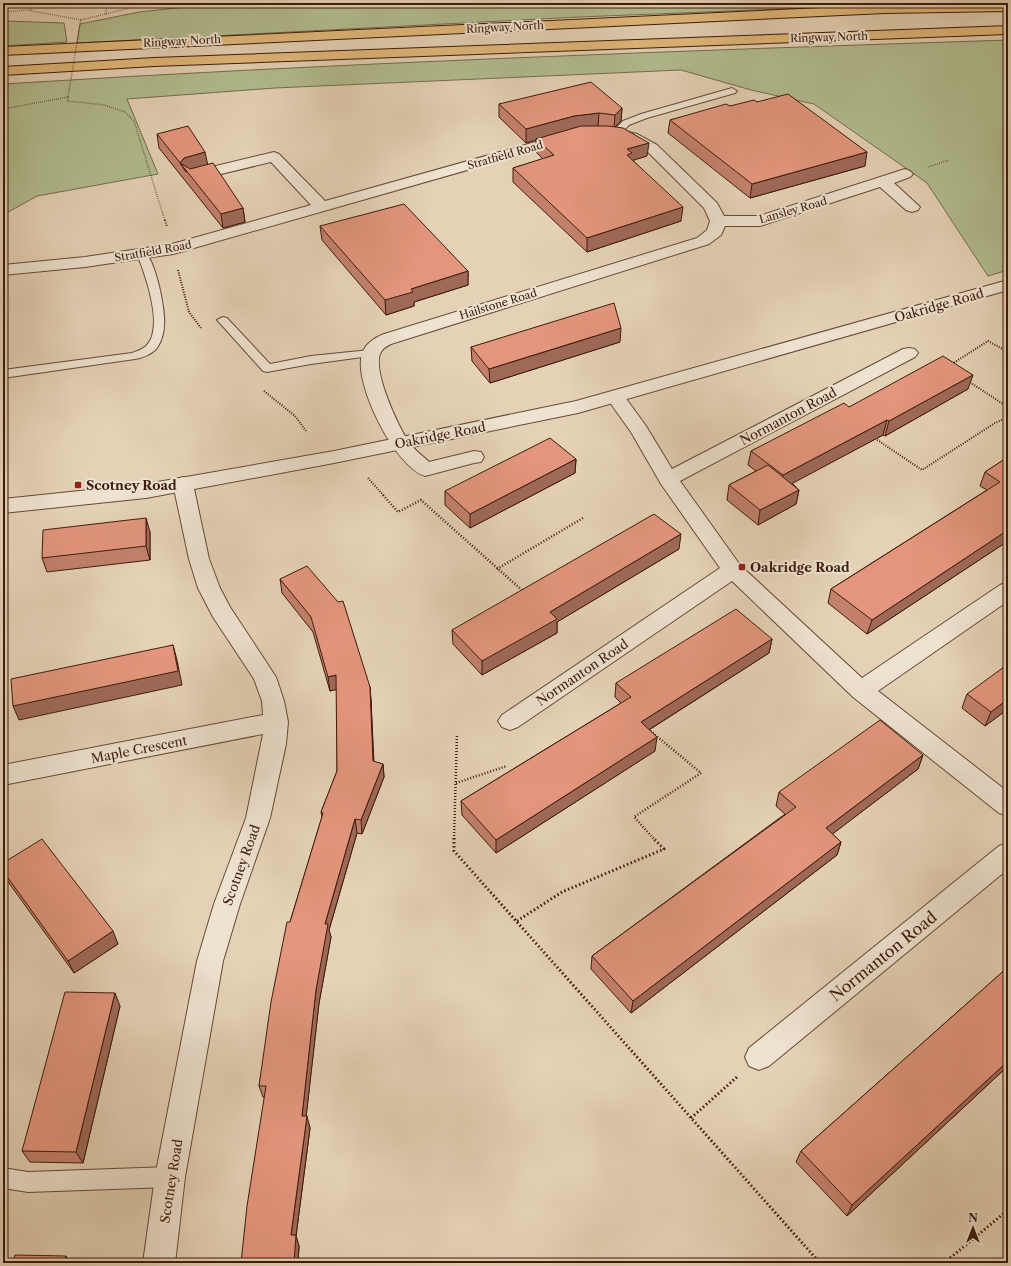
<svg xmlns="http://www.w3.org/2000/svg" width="1011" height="1266" viewBox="0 0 1011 1266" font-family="'Libre Caslon Text',serif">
  <rect width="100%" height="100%" fill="#e5d2b6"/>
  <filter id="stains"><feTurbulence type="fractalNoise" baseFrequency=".005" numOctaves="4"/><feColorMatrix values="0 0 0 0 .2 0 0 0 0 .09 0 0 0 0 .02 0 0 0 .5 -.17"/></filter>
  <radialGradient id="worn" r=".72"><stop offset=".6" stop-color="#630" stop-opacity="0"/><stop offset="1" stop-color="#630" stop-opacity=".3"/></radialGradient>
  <g fill="#b2bd90" stroke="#786c4e">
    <path d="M 289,3 L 931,3 L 579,17 L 77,43 L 80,24 L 139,12 L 204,5 Z"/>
    <path d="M 3,21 L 64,23 L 67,42 L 3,46 Z"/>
    <path d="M 1008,40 L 1008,270 L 988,276 L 927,183 L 814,104 L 751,90 L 681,70 L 275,88 L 127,99 L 158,174 L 37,196 L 3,215 L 3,84 C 338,63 673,51 1008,40 Z"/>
  </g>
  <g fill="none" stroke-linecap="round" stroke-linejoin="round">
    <defs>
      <g id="service">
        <path d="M 732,88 L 737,91 L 735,93 L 647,118 L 629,125 L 619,135 L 613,135 L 611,133 L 623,121 L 641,114 Z"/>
        <path d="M 142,251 C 155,254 166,312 164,325 C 164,333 161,342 157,348 C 152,354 142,358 135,359 L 3,378 L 3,370 L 132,353 C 137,351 143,349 146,346 C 165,328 145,274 137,254 Z"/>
        <path d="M 223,317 L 227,318 L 270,364 L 311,356 L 370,350 L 374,351 L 376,353 L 374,355 L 370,356 L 311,364 L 267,372 L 263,371 L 219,322 L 217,320 Z"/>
        <path d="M 170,1167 L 177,1170 L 180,1177 L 177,1184 L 170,1187 L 28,1192 L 3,1188 L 3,1168 L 28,1172 Z"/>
      </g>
      <g id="minor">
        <path d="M 621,130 L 637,134 L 657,145 L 717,203 L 724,216 L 759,216 L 905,169 L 910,171 L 913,174 L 910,177 L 894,183 L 920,207 L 918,210 L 912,212 L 906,210 L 880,187 L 766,224 L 760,226 L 725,226 L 721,235 L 709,244 L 391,344 C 387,346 383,348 381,352 C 371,368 398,427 409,442 C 414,450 422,455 429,462 L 474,451 L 481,452 L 484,457 L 481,462 L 474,463 L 425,476 C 395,467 353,383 362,354 C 365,344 374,338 384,334 L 697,238 L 707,230 L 710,221 L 704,208 L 647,151 L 627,140 L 616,137 L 614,134 L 616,131 Z"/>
        <path d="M 564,134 L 569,135 L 571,138 L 569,141 L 173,254 L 85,267 L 3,275 L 3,265 L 85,257 L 172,244 L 311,205 L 271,162 L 192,181 L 187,179 L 184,176 L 187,173 L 274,152 L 279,154 L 325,201 Z"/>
        <path d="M 909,348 L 915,349 L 918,353 L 915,357 L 680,481 L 740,565 L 862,678 L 1000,585 L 1008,582 L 1008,601 L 878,691 L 1008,792 L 1008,816 L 999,813 L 853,697 L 732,581 L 518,727 L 510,730 L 502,727 L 498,721 L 502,715 L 720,568 L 661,484 L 631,432 L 606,397 L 608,393 L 615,391 L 622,393 L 646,426 L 672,469 L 903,349 Z"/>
        <path d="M 183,477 L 190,479 L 193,484 L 209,559 L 220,588 L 230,607 L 276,677 L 284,701 L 288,722 L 286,744 L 270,818 L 240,904 L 223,961 L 185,1177 L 175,1263 L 143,1263 L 155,1177 L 197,961 L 214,904 L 246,818 L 263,734 L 3,785 L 3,765 L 263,715 L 262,701 L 254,679 L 213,617 L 198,588 L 189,559 L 173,484 L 176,479 Z"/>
        <path d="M 1008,843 L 1008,869 L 769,1066 L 759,1070 L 749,1066 L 745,1057 L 749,1048 L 999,846 Z"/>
      </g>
      <path id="tertiary" d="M 1008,280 L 1008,290 L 578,413 L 334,463 L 146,498 L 3,513 L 3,499 L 146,484 L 334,451 L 576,401 Z"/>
      <g id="trunk">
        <path d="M 1008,3 L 1008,11 L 885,13 L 3,55 L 3,47 L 885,5 Z"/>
        <path d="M 1008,26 L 1008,34 L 154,66 L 3,75 L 3,67 L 154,58 Z"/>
      </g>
    </defs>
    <use href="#service" stroke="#674936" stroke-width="2"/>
    <use href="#minor" stroke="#674936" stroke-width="2"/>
    <use href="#tertiary" stroke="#674936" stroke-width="2"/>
    <use href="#trunk" stroke="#3d1b0c" stroke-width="2"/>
    <g stroke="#3d1b0c" stroke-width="1.5" stroke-dasharray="0.5 1.5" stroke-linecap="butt">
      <path d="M 31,3 L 31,11"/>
      <path d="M 106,3 L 106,14"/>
      <path d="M 3,12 L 27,10 L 81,20"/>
      <path d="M 80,24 L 81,20 L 138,6 L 182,3"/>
      <path d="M 3,109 L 68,97 L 68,101 L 104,105 L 125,112 L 134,121 L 165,221"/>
      <path d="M 928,167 L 949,160"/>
    </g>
    <g stroke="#3d1b0c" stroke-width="2" stroke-dasharray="1 1.5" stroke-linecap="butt">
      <path d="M 165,220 L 167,227"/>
      <path d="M 178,270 L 189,312 L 201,328"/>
      <path d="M 952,364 L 988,341 L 1008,352"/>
      <path d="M 968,381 L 1003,404 L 1008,401"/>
      <path d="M 264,391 L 295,416 L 306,431"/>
      <path d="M 873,437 L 922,470 L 995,423 L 1008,417"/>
      <path d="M 368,478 L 384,496"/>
    </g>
    <g stroke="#3d1b0c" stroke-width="2.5" stroke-dasharray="1 2" stroke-linecap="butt">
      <path d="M 383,495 L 398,512 L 421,500 L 524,592"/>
      <path d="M 497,569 L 583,518"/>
      <path d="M 648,729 L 701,773 L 634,817 L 654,839"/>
      <path d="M 456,783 L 507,766"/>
      <path d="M 454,839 L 457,734"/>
    </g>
    <g stroke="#3d1b0c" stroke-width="3" stroke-dasharray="1.5 2.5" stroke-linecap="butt">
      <path d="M 454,838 L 454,851 L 820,1263"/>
      <path d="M 517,921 L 562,892 L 664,849 L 653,838"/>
      <path d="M 691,1118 L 737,1077"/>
      <path d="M 944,1263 L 1008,1210"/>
    </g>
    <use href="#service" fill="#eee2d0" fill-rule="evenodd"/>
    <use href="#minor" fill="#eee2d0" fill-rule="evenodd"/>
    <use href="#tertiary" fill="#eee2d0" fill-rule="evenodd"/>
    <use href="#trunk" fill="#e2b97b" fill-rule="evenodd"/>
    <path stroke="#3d1b0c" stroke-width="1.5" stroke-dasharray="0.5 1.5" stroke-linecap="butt" d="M 68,97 L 80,24"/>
  </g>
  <g fill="#c3816c" stroke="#3d1b0c">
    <path d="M 757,102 L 865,166 L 750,198 L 668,133 L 670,120 L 730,106 Z"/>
    <path d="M 499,104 L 622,108 L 621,121 L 615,127 L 647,156 L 633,160 L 681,221 L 587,252 L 513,182 L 513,168 L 543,159 L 536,152 L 536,140 L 526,143 L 499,117 Z"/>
    <path d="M 157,134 L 207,165 L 243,208 L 245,222 L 223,228 L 159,148 Z"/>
    <path d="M 320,226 L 468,271 L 468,285 L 414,302 L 414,306 L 386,315 L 322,240 Z"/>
    <path d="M 620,342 L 490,383 L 472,361 L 471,347 Z"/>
    <path d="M 968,389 L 885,436 L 883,435 L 792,483 L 799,490 L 796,504 L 758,525 L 727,500 L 729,485 L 756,471 L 748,465 L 751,451 L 849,407 Z"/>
    <path d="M 1008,457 L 1008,541 L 867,634 L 828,603 L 831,589 L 987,490 L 980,486 L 985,472 Z"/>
    <path d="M 576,459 L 575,473 L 470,528 L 445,505 L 445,491 Z"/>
    <path d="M 150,532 L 150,560 L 47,572 L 42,558 Z"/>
    <path d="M 679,549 L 557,622 L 557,633 L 482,675 L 453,644 L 452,630 Z"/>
    <path d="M 280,579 L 370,687 L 371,701 L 374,762 L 383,764 L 384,777 L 362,834 L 357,833 L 329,930 L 331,937 L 319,1003 L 306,1116 L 310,1128 L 296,1236 L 299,1246 L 298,1263 L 264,1097 L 263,1097 L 259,1086 L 290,922 L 322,817 L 321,812 L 337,771 L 337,689 L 330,691 L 313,632 L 282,593 Z"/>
    <path d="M 772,639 L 769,653 L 649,730 L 655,751 L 496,853 L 462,815 L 461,801 L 621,703 L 615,697 L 616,683 Z"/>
    <path d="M 967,694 L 1008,709 L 985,726 L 962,708 Z"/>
    <path d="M 923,755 L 918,769 L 832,834 L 841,842 L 837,855 L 631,1013 L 591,969 L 592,956 L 785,814 L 776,806 L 779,792 Z"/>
    <path d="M 3,863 L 118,944 L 74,973 L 6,879 L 3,874 Z"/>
    <path d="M 1008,967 L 1008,1066 L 847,1216 L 796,1162 L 801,1151 Z"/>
    <path d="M 120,1006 L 83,1163 L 30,1162 L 22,1151 Z"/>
  </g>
  <g fill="#9f6958" stroke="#3d1b0c">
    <path d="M 622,108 L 621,121 L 614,128 L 615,115 Z"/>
    <path d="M 599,113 L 598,127 L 536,139 L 536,140 L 526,143 L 526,129 L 574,116 Z"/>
    <path d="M 649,143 L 647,156 L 631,161 L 626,168 L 627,149 Z"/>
    <path d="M 205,152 L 208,166 L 186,172 L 180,163 L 184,158 Z"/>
    <path d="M 867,152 L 865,166 L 750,198 L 752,184 Z"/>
    <path d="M 683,207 L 681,221 L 587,252 L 587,238 Z"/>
    <path d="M 243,208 L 245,222 L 223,228 L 221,214 Z"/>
    <path d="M 468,271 L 468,285 L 414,302 L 414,306 L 386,315 L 385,300 L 411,289 Z"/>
    <path d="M 621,328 L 620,342 L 490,383 L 489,369 Z"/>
    <path d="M 973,375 L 968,389 L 885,436 L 889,421 Z"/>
    <path d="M 887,420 L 883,435 L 780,490 L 783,475 Z"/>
    <path d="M 576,459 L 575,473 L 470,528 L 470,514 Z"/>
    <path d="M 799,490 L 796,504 L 758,525 L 760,510 Z"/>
    <path d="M 146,518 L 150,532 L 150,560 L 146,546 Z"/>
    <path d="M 1008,530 L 1008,541 L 867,634 L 872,620 Z"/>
    <path d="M 681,534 L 679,549 L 557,622 L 557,633 L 482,675 L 482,661 L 550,612 Z"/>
    <path d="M 772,639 L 769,653 L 639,736 L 641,722 Z"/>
    <path d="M 173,645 L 177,660 L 182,685 L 19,720 L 13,706 Z"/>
    <path d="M 336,675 L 338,689 L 330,691 L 328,677 Z"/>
    <path d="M 370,687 L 371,701 L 374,775 L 373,761 Z"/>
    <path d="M 1008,699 L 1008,709 L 985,726 L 991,712 Z"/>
    <path d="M 657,737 L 655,751 L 496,853 L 496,840 Z"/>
    <path d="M 923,755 L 918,769 L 822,842 L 826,828 Z"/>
    <path d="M 383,764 L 384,777 L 362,834 L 361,820 Z"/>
    <path d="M 355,819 L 357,833 L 329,930 L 331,937 L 319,1003 L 305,1127 L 302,1116 L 316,990 L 325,924 Z"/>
    <path d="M 841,842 L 837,855 L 631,1013 L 633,1001 Z"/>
    <path d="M 113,931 L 118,944 L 74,973 L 68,961 Z"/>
    <path d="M 115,993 L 120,1006 L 83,1163 L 76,1152 Z"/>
    <path d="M 1008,1061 L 1008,1066 L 847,1216 L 852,1205 Z"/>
    <path d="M 307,1116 L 310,1128 L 296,1236 L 299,1246 L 298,1263 L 294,1263 L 291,1235 Z"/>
    <path d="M 66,1256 L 71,1263 L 64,1263 Z"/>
  </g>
  <g fill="#e3967d" stroke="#3d1b0c">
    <path d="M 591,82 L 622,108 L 615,115 L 599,113 L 574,116 L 526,129 L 499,104 Z"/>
    <path d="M 788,94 L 867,152 L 752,184 L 670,120 L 726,104 L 730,106 L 754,100 L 757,102 Z"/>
    <path d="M 188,126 L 205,152 L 184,158 L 180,163 L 190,169 L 213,163 L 243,208 L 221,214 L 157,134 Z"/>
    <path d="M 581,126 L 608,126 L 623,128 L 649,143 L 627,149 L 632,153 L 627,155 L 683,207 L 587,238 L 513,168 L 554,155 L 536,139 Z"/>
    <path d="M 404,204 L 468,271 L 411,289 L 413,292 L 385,300 L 320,226 Z"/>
    <path d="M 614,303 L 621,328 L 489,369 L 471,347 Z"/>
    <path d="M 943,356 L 973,375 L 889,421 L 887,420 L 783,475 L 751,451 L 844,403 L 849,407 Z"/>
    <path d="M 550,438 L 576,459 L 470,514 L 445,491 Z"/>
    <path d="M 1008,457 L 1008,530 L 872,620 L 831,589 L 1000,482 L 985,472 Z"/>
    <path d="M 768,465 L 799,490 L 760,510 L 729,485 Z"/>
    <path d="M 654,514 L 681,534 L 550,612 L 557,619 L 482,661 L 452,630 Z"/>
    <path d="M 146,518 L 146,546 L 42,558 L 43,530 Z"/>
    <path d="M 307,566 L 338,602 L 343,601 L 370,687 L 373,761 L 383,764 L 361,820 L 355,819 L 325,924 L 328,924 L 316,990 L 302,1116 L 307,1116 L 291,1235 L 296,1235 L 294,1263 L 241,1263 L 247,1206 L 266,1086 L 259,1086 L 271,1002 L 287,922 L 290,922 L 323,813 L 321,812 L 337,771 L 336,675 L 328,677 L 311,617 L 280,579 Z"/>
    <path d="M 736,609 L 772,639 L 641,722 L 657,737 L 496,840 L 461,801 L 631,697 L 616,683 Z"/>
    <path d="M 173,645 L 178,671 L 13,706 L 11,679 Z"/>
    <path d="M 1008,664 L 1008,699 L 991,712 L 967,694 Z"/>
    <path d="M 880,720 L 923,755 L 826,828 L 841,842 L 633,1001 L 592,956 L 796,807 L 779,792 Z"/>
    <path d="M 42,839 L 113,931 L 68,961 L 3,871 L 3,863 Z"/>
    <path d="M 1008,967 L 1008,1061 L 852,1205 L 801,1151 Z"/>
    <path d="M 65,992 L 115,993 L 76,1152 L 22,1151 Z"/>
    <path d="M 15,1255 L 66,1256 L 64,1263 L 13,1263 Z"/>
  </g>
  <g fill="#8f2418" stroke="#eee2d0" stroke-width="1.5">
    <rect x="74" y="481" width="8" height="8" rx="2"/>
    <rect x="738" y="563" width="8" height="8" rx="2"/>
  </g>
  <g text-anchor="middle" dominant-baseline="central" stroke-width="4" stroke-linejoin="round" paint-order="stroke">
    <g font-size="11" fill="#3d1b0c" stroke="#eee2d0">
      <text transform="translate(505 27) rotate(-3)">Ringway North</text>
      <text transform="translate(829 37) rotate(-2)">Ringway North</text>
      <text transform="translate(182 41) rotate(-3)">Ringway North</text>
      <text transform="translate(505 155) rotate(-16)">Stratfield Road</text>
      <text transform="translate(793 210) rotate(-16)">Lansley Road</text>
      <text transform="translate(153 251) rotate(-10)">Stratfield Road</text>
      <text transform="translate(498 304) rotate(-17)">Hailstone Road</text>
    </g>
    <g font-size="13" fill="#3d1b0c" stroke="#eee2d0">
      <text transform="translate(939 305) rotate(-16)">Oakridge Road</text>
      <text transform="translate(788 416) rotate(-28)">Normanton Road</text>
      <text transform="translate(440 435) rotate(-11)">Oakridge Road</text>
      <text transform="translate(582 672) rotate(-34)">Normanton Road</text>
      <text transform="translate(139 749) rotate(-11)">Maple Crescent</text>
      <text transform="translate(241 865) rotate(-70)">Scotney Road</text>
      <text transform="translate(171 1181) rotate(-81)">Scotney Road</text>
    </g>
    <g font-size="13" font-weight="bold" fill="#3d1b0c" stroke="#eee2d0" text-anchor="start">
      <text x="86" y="485">Scotney Road</text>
      <text x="750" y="567">Oakridge Road</text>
    </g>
    <g font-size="16" fill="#3d1b0c" stroke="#eee2d0">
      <text transform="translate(883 956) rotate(-39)">Normanton Road</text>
    </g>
  </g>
  <rect width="1011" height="1266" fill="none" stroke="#e5d2b6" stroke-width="16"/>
  <rect x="4" y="4" width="1003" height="1258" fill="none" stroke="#3d1b0c" stroke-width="2"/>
  <rect x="8" y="8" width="995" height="1250" fill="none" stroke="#3d1b0c"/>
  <g transform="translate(973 1228)" stroke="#eee2d0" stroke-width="3" paint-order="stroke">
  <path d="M0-3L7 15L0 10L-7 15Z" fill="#3d1b0c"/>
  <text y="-6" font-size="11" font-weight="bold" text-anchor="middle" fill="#3d1b0c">N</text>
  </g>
  <rect width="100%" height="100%" filter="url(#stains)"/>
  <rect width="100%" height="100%" fill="url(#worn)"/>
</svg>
